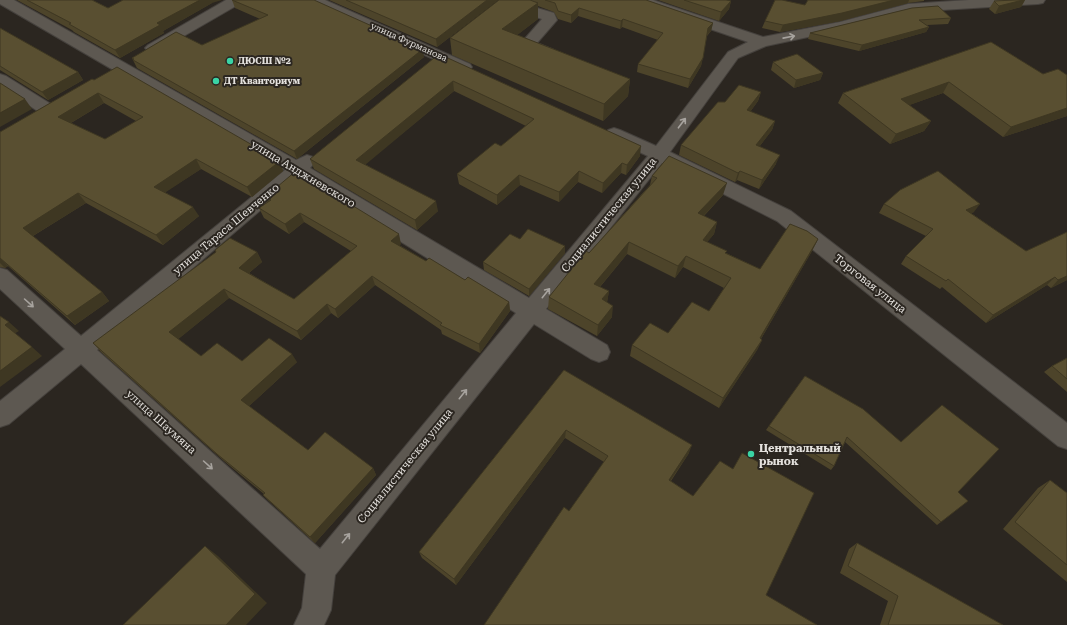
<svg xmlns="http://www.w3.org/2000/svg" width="1067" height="625" viewBox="0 0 1067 625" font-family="'Roboto Serif',serif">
  <rect width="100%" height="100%" fill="#2b2620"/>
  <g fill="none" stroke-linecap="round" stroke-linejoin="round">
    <defs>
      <g id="minor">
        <path d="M 0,0 L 14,0 L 296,160 L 307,155 L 313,157 L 316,161 L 310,168 L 529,298 L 648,156 L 608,138 L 605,134 L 608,130 L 614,128 L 620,130 L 656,146 L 728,52 L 748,42 L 634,3 L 632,0 L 653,0 L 763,37 L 840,22 L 908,4 L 969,0 L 1045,0 L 1043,3 L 1038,4 L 909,12 L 841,30 L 766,46 L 738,58 L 670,152 L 791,211 L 1067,423 L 1067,449 L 1058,446 L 777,221 L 662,163 L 546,309 L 607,345 L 610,352 L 607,359 L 599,362 L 591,359 L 534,324 L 335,575 L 331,610 L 324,625 L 294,625 L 302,608 L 306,574 L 81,364 L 9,424 L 0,427 L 0,401 L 65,349 L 0,289 L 0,268 L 7,270 L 81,336 L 285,170 L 0,4 ZM 298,178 L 516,313 L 320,549 L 97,350 Z"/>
        <path d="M 226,0 L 243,0 L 241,3 L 158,51 L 148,51 L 145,48 L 148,45 Z"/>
        <path d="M 306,0 L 325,0 L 470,64 L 472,67 L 470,70 L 458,70 L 308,3 Z"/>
        <path d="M 510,0 L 554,13 L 557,20 L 537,43 L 554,50 L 557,53 L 554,56 L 549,58 L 522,48 L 519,45 L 522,42 L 542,19 L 504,7 L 502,4 L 504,1 Z"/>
        <path d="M 0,74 L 6,76 L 54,106 L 56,110 L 54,114 L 48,115 L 42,114 L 0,86 Z"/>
      </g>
    </defs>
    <use href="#minor" stroke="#45413d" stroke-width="2"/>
    <use href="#minor" fill="#5d5851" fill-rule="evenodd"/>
  </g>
  <g fill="#4d442a" fill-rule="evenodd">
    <path d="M 17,0 L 92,0 L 108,8 L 212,3 L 163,31 L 164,33 L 120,58 L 74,32 L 72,30 Z"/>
    <path d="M 232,0 L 424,57 L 297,159 L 137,68 L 132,58 L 202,45 L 260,19 L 235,8 Z"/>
    <path d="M 329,0 L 498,0 L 437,47 Z"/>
    <path d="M 499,0 L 646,0 L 713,23 L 711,31 L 707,36 L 701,66 L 688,88 L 637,72 L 638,64 L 658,40 L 622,27 L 620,29 L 578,16 L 571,23 L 558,19 L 554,12 L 538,6 L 538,19 L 517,35 L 630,79 L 628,96 L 603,121 L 452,55 L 450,38 Z"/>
    <path d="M 658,0 L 726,0 L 731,1 L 729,9 L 719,21 Z"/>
    <path d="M 808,0 L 924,0 L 924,1 L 908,3 L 840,21 L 780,32 L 762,28 L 765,21 L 805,5 Z"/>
    <path d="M 1014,0 L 1025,0 L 1021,7 L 995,14 L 989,9 L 994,1 Z"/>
    <path d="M 912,8 L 951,18 L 948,24 L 927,25 L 929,27 L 926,32 L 859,51 L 808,39 L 810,33 Z"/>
    <path d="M 0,28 L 78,72 L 83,80 L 48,100 L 0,70 Z"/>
    <path d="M 991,42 L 1043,74 L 1067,75 L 1067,116 L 1003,137 L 943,93 L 909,105 L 931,121 L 924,131 L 890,144 L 838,103 L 843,93 Z"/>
    <path d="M 439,54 L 640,156 L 626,175 L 621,173 L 602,193 L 578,182 L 559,202 L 520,185 L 497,205 L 459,184 L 457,174 L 501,146 L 526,126 L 454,91 L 365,164 L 438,211 L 417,230 L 314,169 L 310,159 Z"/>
    <path d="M 773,62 L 823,73 L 820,80 L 794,88 L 771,70 Z"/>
    <path d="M 92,79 L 280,161 L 283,171 L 252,197 L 201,169 L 165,192 L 199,216 L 163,245 L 86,203 L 33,236 L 102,292 L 109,301 L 75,325 L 8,266 L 5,268 L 0,267 L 0,132 ZM 104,103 L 136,121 L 105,139 L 71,123 Z"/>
    <path d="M 761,92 L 758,101 L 750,112 L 775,121 L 772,130 L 759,147 L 776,164 L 759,189 L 737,180 L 735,182 L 679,155 L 681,145 L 725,102 Z"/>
    <path d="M 652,176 L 723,195 L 704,216 L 717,222 L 714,234 L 707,242 L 726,253 L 760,269 L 818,239 L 812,251 L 761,339 L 762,340 L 757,350 L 719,408 L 630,356 L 632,345 L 668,333 L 709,311 L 724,288 L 683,267 L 675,278 L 627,254 L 600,287 L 609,291 L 607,302 L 612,317 L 597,336 L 548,309 L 549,297 L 650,185 Z"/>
    <path d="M 265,197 L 401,244 L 399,245 L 426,261 L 465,280 L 509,302 L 510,311 L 480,353 L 442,334 L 441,330 L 375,285 L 338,318 L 331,313 L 301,340 L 229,298 L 178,339 L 201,356 L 242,361 L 297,362 L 249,406 L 308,450 L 373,468 L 376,475 L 315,543 L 269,501 L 263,495 L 264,494 L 224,461 L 101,352 L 93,343 L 257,252 L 262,262 L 249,273 L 294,299 L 351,251 L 304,222 L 289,234 L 264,218 L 259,208 L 267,202 Z"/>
    <path d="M 884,204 L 974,212 L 971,213 L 1067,280 L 1051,288 L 1047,285 L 986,323 L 942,287 L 940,289 L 901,264 L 906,256 L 926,236 L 879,213 Z"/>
    <path d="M 520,239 L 565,253 L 529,296 L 484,270 L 483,262 Z"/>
    <path d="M 1067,358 L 1067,392 L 1044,372 L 1052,366 Z"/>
    <path d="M 564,370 L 689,453 L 671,481 L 693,496 L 733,469 L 814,493 L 569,511 L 604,462 L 565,438 L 456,585 L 422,558 L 419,552 Z"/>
    <path d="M 805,376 L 958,492 L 941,522 L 937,525 L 845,442 L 834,466 L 831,470 L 766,430 Z"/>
    <path d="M 1050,480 L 1067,493 L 1067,582 L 1003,529 L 1038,488 Z"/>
    <path d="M 857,543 L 1003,625 L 880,625 L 888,601 L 840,573 L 849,549 Z"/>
  </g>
  <g fill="#3e3722">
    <path d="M 200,0 L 222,0 L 212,3 L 163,31 L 164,33 L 120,58 L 115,50 L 157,23 Z"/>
    <path d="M 487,0 L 498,0 L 437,47 L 436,39 Z"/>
    <path d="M 894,0 L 909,0 L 908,3 L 840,21 L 780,32 L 783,25 Z"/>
    <path d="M 1023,0 L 1025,0 L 1021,7 L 995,14 L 999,6 Z"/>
    <path d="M 731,1 L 729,9 L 719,21 L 721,12 Z"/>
    <path d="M 538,3 L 538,19 L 503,46 L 502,29 Z"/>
    <path d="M 579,8 L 578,16 L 571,23 L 571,15 Z"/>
    <path d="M 623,19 L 622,27 L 620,29 L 621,21 Z"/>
    <path d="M 713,23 L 711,31 L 706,36 L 708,28 Z"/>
    <path d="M 929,27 L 926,32 L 859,51 L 862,45 Z"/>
    <path d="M 423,49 L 424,57 L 297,159 L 294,151 Z"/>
    <path d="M 703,58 L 701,66 L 688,88 L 690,79 Z"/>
    <path d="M 78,72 L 83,80 L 48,100 L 42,92 Z"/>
    <path d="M 823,73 L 820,80 L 794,88 L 796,80 Z"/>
    <path d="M 630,79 L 628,96 L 603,121 L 604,104 Z"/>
    <path d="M 453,81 L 454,91 L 359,170 L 356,160 Z"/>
    <path d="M 949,82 L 943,93 L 896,110 L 901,99 Z"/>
    <path d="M 761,92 L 758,101 L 744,120 L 747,110 Z"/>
    <path d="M 98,93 L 104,103 L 64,127 L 58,117 Z"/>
    <path d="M 25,99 L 32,109 L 0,127 L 0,113 Z"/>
    <path d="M 1067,108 L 1067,116 L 1003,137 L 1011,127 Z"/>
    <path d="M 775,121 L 772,130 L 753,155 L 756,145 Z"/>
    <path d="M 931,121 L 924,131 L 890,144 L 896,134 Z"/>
    <path d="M 641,146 L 640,156 L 626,175 L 627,165 Z"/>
    <path d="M 780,155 L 776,164 L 759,189 L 762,180 Z"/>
    <path d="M 196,159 L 201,169 L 160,196 L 154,187 Z"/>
    <path d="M 280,161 L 283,171 L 252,197 L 247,187 Z"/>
    <path d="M 622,163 L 621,173 L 602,193 L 603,183 Z"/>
    <path d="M 579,171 L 578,182 L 559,202 L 559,192 Z"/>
    <path d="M 740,171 L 737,180 L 735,182 L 738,173 Z"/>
    <path d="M 519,175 L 520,185 L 497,205 L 497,195 Z"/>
    <path d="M 727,183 L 723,195 L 695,225 L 698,213 Z"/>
    <path d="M 78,193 L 86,203 L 31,237 L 23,228 Z"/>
    <path d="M 436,201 L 438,211 L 417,230 L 415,220 Z"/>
    <path d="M 980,204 L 974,212 L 960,218 L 966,210 Z"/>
    <path d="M 193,207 L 199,216 L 163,245 L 156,235 Z"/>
    <path d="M 300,213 L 304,222 L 289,234 L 285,224 Z"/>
    <path d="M 717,222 L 714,234 L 699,252 L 703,240 Z"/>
    <path d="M 399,234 L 401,244 L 394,250 L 391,241 Z"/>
    <path d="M 818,239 L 812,251 L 755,349 L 760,338 Z"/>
    <path d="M 629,242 L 627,254 L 593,295 L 594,284 Z"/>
    <path d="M 565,246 L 565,253 L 529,296 L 529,289 Z"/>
    <path d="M 257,252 L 262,262 L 244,277 L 239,268 Z"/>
    <path d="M 686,256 L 683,267 L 675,278 L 678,266 Z"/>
    <path d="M 0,258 L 8,266 L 5,268 L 0,263 Z"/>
    <path d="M 372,276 L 375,285 L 338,318 L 335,309 Z"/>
    <path d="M 1067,276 L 1067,280 L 1051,288 L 1058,280 Z"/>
    <path d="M 1055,277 L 1047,285 L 986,323 L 993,315 Z"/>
    <path d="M 224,289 L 229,298 L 176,341 L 169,332 Z"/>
    <path d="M 609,291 L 607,303 L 602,299 Z"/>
    <path d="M 102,292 L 109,301 L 75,325 L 67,316 Z"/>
    <path d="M 509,302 L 510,311 L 480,353 L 479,344 Z"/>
    <path d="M 327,304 L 331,313 L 301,340 L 297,331 Z"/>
    <path d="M 613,306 L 612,317 L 597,336 L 598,325 Z"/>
    <path d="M 9,322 L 19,331 L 14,334 L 5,325 Z"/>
    <path d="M 762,340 L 757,350 L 719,408 L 723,398 Z"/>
    <path d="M 32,347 L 42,356 L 0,387 L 0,371 Z"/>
    <path d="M 292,354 L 297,362 L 247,408 L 241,400 Z"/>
    <path d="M 566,430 L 565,438 L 456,585 L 454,579 Z"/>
    <path d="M 692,445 L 689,453 L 666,487 L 669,480 Z"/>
    <path d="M 373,468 L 376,475 L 315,543 L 310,537 Z"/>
    <path d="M 205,546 L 218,556 L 267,603 L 246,625 L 226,625 Z"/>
  </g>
  <g fill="#594f31" stroke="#3e3722" fill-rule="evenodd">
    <path d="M 27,0 L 92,0 L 108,8 L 123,0 L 200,0 L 157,23 L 160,25 L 115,50 L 69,24 L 71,23 Z"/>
    <path d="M 232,0 L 314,0 L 423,49 L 294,151 L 133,60 L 134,59 L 132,58 L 176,32 L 202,45 L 268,15 Z"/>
    <path d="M 346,0 L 487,0 L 436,39 Z"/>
    <path d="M 499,0 L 530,0 L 538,3 L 502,29 L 630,79 L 604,104 L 450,38 Z"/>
    <path d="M 545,0 L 646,0 L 713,23 L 708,28 L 703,58 L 690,79 L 638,64 L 663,33 L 623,19 L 621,21 L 579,8 L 571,15 L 558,11 L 555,3 Z"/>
    <path d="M 684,0 L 726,0 L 731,1 L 721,12 Z"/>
    <path d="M 775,0 L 782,0 L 805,5 L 808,0 L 894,0 L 842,13 L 783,25 L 765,21 Z"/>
    <path d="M 1014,0 L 1023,0 L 999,6 L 994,1 Z"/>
    <path d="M 938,6 L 951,18 L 919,20 L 929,27 L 862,45 L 810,33 L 912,8 Z"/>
    <path d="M 0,28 L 78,72 L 42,92 L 0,66 Z"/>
    <path d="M 991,42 L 1043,74 L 1058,69 L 1067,75 L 1067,108 L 1011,127 L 949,82 L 901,99 L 931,121 L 896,134 L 843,93 Z"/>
    <path d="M 439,54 L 641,146 L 627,165 L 622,163 L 603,183 L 579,171 L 559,192 L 519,175 L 497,195 L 457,174 L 495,143 L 501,146 L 534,119 L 453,81 L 356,160 L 436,201 L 415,220 L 310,159 Z"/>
    <path d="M 797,54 L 823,73 L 796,80 L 773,62 Z"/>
    <path d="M 117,67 L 280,161 L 247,187 L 196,159 L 154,187 L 193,207 L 156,235 L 78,193 L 23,228 L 102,292 L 67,316 L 0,258 L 0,132 L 92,79 L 94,80 ZM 98,93 L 143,117 L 105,139 L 58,117 Z"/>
    <path d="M 0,83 L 25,99 L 0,113 Z"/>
    <path d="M 739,85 L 761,92 L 747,110 L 775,121 L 756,145 L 780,155 L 762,180 L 740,171 L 738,173 L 681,145 L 718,102 L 725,102 Z"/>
    <path d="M 669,156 L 727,183 L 698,213 L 717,222 L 703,240 L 727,251 L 725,253 L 760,269 L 790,224 L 807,231 L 818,239 L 760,338 L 762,340 L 723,398 L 632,345 L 650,323 L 668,333 L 692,302 L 709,311 L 731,278 L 686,256 L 678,266 L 629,242 L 594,284 L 609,291 L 602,299 L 613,306 L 598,325 L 549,297 L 586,251 L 589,253 L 657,178 L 652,176 Z"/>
    <path d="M 296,171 L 399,234 L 391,241 L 426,261 L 429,258 L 465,280 L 468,277 L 509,302 L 479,344 L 440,325 L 442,323 L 372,276 L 335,309 L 327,304 L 297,331 L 224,289 L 169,332 L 201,356 L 217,343 L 242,361 L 269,338 L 292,354 L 241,400 L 308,450 L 325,432 L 373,468 L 310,537 L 263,495 L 265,493 L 217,454 L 93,343 L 216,252 L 215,250 L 230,238 L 257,252 L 239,268 L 294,299 L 357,246 L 300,213 L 285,224 L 259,208 L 271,200 L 265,197 Z"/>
    <path d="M 938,171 L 980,204 L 966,210 L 1026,251 L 1067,232 L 1067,276 L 1058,280 L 1055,277 L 993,315 L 948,279 L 946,281 L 906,256 L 933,229 L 884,204 L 900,190 Z"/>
    <path d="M 528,229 L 565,246 L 529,289 L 483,262 L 510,234 L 520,239 Z"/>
    <path d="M 0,316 L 9,322 L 5,325 L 32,347 L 0,371 Z"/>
    <path d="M 1067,358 L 1067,379 L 1052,366 Z"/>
    <path d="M 564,370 L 692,445 L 669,480 L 693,496 L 720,461 L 733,469 L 742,453 L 814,493 L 766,595 L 817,625 L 484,625 L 564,507 L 569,511 L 608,456 L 566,430 L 454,579 L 419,552 Z"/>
    <path d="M 805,376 L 863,409 L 901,442 L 942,405 L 999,449 L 958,492 L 968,501 L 941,522 L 847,437 L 834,466 L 769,426 Z"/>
    <path d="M 1050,480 L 1067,493 L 1067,565 L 1015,522 Z"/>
    <path d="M 857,543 L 1003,625 L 888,625 L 898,596 L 848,566 Z"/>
    <path d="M 205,546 L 255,594 L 226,625 L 123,625 Z"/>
  </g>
  <defs><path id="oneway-shaft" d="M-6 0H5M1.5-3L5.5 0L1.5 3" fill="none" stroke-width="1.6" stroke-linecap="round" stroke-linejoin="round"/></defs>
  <g stroke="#a7a39e">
    <use href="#oneway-shaft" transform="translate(789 37) rotate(-11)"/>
    <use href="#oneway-shaft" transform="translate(682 123) rotate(-53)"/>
    <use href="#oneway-shaft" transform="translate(546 293) rotate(-51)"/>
    <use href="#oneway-shaft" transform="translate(29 303) rotate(42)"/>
    <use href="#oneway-shaft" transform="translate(463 394) rotate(-51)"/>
    <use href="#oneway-shaft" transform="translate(208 465) rotate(42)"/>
    <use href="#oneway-shaft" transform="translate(346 538) rotate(-51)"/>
  </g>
  <g fill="#3ad4a5" stroke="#2b2620" stroke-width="1.5">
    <circle cx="230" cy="61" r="4"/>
    <circle cx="216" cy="81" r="4"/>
    <circle cx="751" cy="454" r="4"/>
  </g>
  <g text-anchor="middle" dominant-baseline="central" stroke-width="4" stroke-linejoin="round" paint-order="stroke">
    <g font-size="9" fill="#e4e1dd" stroke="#2b2620">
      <text transform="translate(409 42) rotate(24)">улица Фурманова</text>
    </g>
    <g font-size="9" font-weight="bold" fill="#e4e1dd" stroke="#2b2620" text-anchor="start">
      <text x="238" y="61">ДЮСШ №2</text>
      <text x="224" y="81">ДТ Кванториум</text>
    </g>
    <g font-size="11" fill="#e4e1dd" stroke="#2b2620">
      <text transform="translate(303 174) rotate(31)">улица Анджиевского</text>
      <text transform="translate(609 215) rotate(-51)">Социалистическая улица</text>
      <text transform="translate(226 229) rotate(-40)">улица Тараса Шевченко</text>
      <text transform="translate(870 284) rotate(38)">Торговая улица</text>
      <text transform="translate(161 422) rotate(42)">улица Шаумяна</text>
      <text transform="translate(405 466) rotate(-51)">Социалистическая улица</text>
    </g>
    <g font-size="11" font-weight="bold" fill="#e4e1dd" stroke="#2b2620" text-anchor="start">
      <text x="759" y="448">Центральный<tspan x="759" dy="13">рынок</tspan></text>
    </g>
  </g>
</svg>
